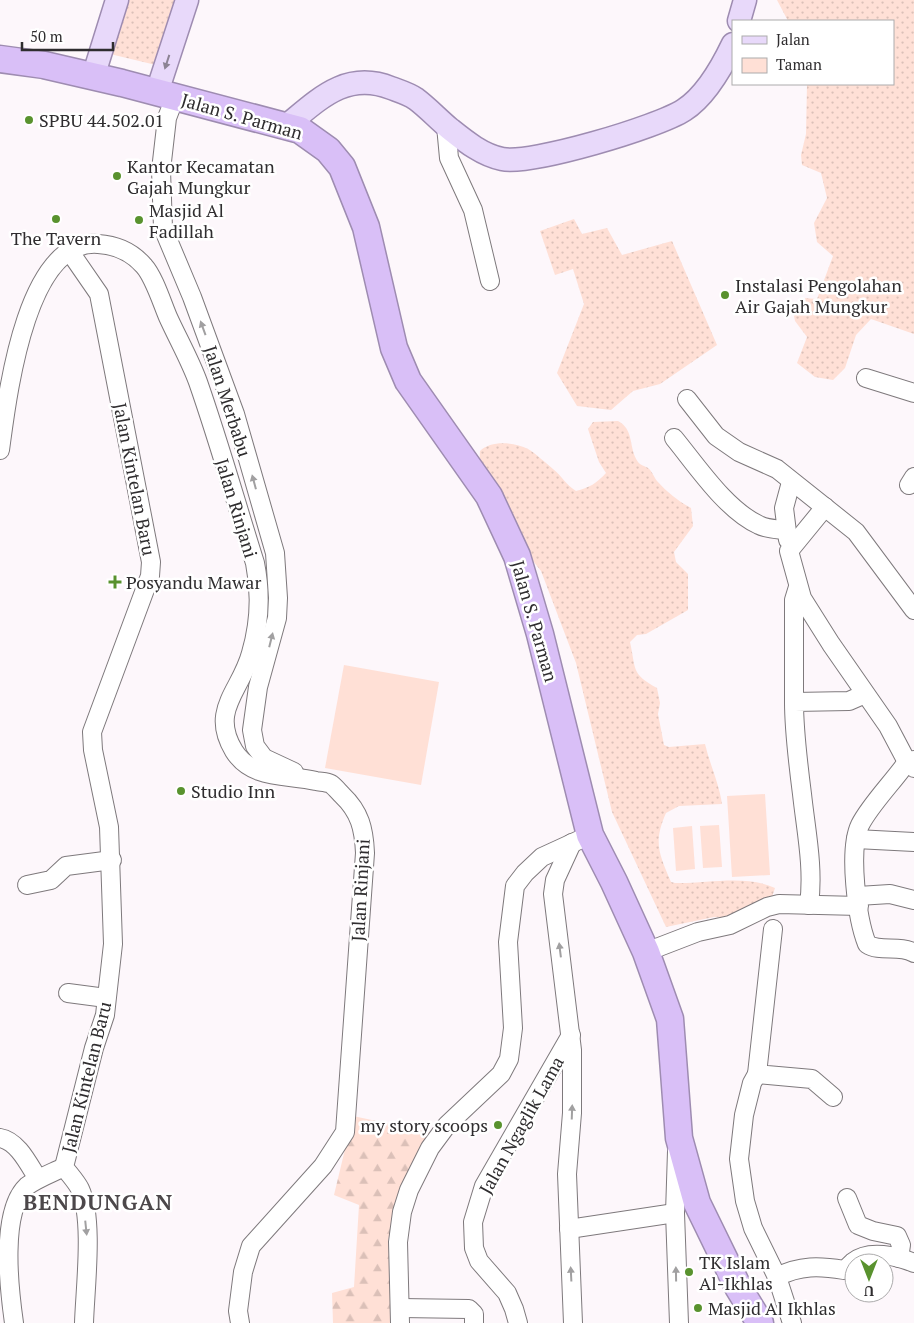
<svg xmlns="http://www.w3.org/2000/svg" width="914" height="1323" viewBox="0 0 914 1323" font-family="'PT Serif',serif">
  <defs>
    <pattern id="green-dots" width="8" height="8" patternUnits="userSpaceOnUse" patternTransform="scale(1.25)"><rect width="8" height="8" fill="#ffe0d6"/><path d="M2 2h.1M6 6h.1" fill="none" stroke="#dbc0b8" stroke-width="1.8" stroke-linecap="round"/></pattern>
    <pattern id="forest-firs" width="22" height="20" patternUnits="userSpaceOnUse" patternTransform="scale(1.25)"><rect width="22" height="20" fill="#ffe0d6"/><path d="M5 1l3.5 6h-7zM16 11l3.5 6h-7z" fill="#dbc0b8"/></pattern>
  </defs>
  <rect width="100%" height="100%" fill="#fdf7fb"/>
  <g fill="url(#green-dots)">
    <path d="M 123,0 L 176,0 L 160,66 L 110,54 Z"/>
    <path d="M 777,0 L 914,0 L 914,334 L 871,319 L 856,335 L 845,368 L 833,380 L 815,377 L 797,363 L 807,337 L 795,321 L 792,306 L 803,298 L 817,299 L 833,256 L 817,242 L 814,223 L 827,198 L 821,173 L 802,165 L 801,155 L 806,134 L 807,84 L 893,84 L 893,21 L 788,21 Z"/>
    <path d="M 574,219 L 582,234 L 607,228 L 622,255 L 672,241 L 717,345 L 660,384 L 633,391 L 611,410 L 577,406 L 557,373 L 584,304 L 573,269 L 555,275 L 540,231 Z"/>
    <path d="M 618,421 C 635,430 628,448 638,462 C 640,465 645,466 648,468 C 652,471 654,477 657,481 C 667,492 678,501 691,508 L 693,526 L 674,552 L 676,562 L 688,574 L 688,610 L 646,634 L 637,635 L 630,642 C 636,669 631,674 657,688 L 660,703 L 658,714 L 664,745 L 669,747 L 705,744 C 710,765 719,783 722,804 L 679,806 L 666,813 C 653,842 659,854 671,882 L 675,883 C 706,884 745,874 775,888 L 771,900 L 738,919 L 714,917 L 666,927 L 612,812 L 576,663 L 541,571 L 514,537 L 479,468 L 480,451 C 491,440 514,442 528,449 C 535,453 547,464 553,469 C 562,476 566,485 576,491 C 589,488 597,483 606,473 L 599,462 L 588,429 L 593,422 Z"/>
  </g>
  <path fill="url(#forest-firs)" d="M 353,1116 L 433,1133 L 409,1171 L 388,1240 L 395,1280 L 393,1323 L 333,1323 L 332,1293 L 354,1287 L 359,1205 L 334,1195 Z"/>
  <g fill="#ffe0d6">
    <path d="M 344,665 L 439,682 L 421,785 L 325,768 Z"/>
    <path d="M 765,794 L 770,875 L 732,877 L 727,796 Z"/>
    <path d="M 719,825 L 722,867 L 703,868 L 700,826 Z"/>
    <path d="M 692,826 L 695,869 L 676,871 L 673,828 Z"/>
  </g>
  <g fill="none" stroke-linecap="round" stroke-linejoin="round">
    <defs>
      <g id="minor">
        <path d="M 175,97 L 167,118 L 161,170 L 163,228 L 192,297 L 235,414 L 275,553 L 278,598 L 277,618 L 258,687 L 252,730 L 255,746 L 264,758 L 294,772"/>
        <path d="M 446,126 L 449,158 L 473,210 L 490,281"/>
        <path d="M 70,252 L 99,294 L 151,562 L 150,576 L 92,732 L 93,750 L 109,827 L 113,944 L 105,1015 L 94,1048 L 64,1167 C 69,1174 76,1181 80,1189 C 94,1219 85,1289 84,1323"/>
        <path d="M 866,378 L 914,393"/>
        <path d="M 687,399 L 716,436 L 739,452 L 777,469 L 856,532 L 914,610"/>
        <path d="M 674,438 C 697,466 726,510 759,525 C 766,529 777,529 785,530"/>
        <path d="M 0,450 C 7,399 25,238 98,244 C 116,245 132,252 144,266 C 154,277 162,303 168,317 C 178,339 190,360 198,382 C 219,442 236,503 255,563 C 261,593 260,622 251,653 C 241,691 209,710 234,751 C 252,780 287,774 316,781 C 321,782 327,782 331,784 C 335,787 339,792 342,795 C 360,812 364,829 365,853 L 345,1132 L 323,1166 L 251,1246 L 243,1272 L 238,1311 L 240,1323"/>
        <path d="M 909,485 L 914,477"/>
        <path d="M 825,507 L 789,551 L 802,598 L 831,644 L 888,726 L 907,762 L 914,768"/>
        <path d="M 788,540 L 784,508 L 791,482"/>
        <path d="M 794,702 L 794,600 L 798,587"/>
        <path d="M 914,760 L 907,762 C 893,782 870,805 860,825 C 848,850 857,919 867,944 C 880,953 900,944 914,953"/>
        <path d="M 856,839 L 914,842"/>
        <path d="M 572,843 L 555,880 L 553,894 L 572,1050 L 572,1113 L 567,1174 L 573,1323"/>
        <path d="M 27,885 L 51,880 L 66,866 L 112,860"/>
        <path d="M 858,896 L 890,894 L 914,900"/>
        <path d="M 809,905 C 814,868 806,831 802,794 C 798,763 794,732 794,702 L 849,701 L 865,694"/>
        <path d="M 773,929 L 757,1074 L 812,1079 L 833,1097"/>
        <path d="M 646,952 L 698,932 L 730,925 L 767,907 L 779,904 L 859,906"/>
        <path d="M 68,993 L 106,998"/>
        <path d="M 757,1074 L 752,1083 L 744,1115 L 739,1159 L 745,1201 L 753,1228 L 777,1277 L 792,1323"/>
        <path d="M 0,1138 C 18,1141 29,1165 38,1179"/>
        <path d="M 677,1151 L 675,1213 L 679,1323"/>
        <path d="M 847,1198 L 858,1225 L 873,1231 L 897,1236 L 901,1245 L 899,1258"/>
        <path d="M 569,1229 L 675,1213"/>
        <path d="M 777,1277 C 800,1265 820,1266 844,1270 C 848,1267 850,1265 853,1262 C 869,1249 897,1256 914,1263"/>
        <path d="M 401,1308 L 469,1309 L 474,1314 L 474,1323"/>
        <path d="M 14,1323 C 9,1288 0,1211 27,1186 C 38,1178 52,1173 64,1167"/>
        <path d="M 400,1323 L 398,1242 L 402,1212 L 409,1190 L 430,1148 L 447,1125 L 501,1074 L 509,1059 L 513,1028 L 508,942 L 515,886 L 525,873 L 542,857 L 590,835"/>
        <path d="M 518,1323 L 514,1309 L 507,1293 L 479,1261 L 474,1248 L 473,1222 L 484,1186 L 571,1035"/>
      </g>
      <g id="major">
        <path d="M 739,21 L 745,0"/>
        <path d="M 93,77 L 117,0"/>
        <path d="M 157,92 L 187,0"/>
        <path d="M 285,127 C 318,100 346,70 391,88 C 399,91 409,94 416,99 C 428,108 438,119 450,129 C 465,141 482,155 502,159 C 531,165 658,127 684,110 C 706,96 722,67 733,44"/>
      </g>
      <path id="highway" d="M 0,59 L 44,65 L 122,83 L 300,130 L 328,150 L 342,167 L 366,227 L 394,348 L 408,381 L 489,496 L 517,556 L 540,634 L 590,835 L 614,882 L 646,952 L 670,1019 L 679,1138 L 697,1203 L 738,1287 L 760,1323"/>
    </defs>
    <use href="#minor" stroke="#7e797c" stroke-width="20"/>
    <use href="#major" stroke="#9e8cb1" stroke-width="25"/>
    <use href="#highway" stroke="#9e8cb1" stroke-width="29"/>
    <use href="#minor" stroke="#fff" stroke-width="18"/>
    <use href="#major" stroke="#e8d9fa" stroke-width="22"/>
    <use href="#highway" stroke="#d9bff7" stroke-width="26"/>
  </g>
  <defs><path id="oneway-solid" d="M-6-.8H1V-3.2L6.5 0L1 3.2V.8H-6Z" transform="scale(1.25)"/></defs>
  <use fill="#8c8394" href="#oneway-solid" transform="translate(167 62) rotate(108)"/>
  <g fill="#a1a0a1">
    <use href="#oneway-solid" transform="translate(203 328) rotate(-110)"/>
    <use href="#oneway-solid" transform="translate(254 482) rotate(-105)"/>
    <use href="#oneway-solid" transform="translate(271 640) rotate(-76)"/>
    <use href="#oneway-solid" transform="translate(560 950) rotate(-97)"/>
    <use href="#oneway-solid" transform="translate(572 1112) rotate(-88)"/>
    <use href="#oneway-solid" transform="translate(86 1228) rotate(84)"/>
    <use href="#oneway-solid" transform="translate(571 1274) rotate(-93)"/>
    <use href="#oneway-solid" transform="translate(676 1274) rotate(-91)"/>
  </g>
  <g fill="#59922e" stroke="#fff" stroke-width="2">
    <circle cx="29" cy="120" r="5"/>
    <circle cx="117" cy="176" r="5"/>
    <circle cx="56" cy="219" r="5"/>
    <circle cx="139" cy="220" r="5"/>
    <circle cx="725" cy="295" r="5"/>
    <path d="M112.5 574.5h5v5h5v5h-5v5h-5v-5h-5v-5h5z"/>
    <circle cx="181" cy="791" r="5"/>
    <circle cx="498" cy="1125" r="5"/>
    <circle cx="689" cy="1272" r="5"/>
    <circle cx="698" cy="1308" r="5"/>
  </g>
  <g text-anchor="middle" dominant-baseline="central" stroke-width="5" stroke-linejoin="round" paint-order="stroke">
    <g font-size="18" fill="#2f2d2f" stroke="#fff">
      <text transform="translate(242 116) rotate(16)">Jalan S. Parman</text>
      <text transform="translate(228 401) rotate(72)">Jalan Merbabu</text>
      <text transform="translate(135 479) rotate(79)">Jalan Kintelan Baru</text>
      <text transform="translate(237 508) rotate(73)">Jalan Rinjani</text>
      <text transform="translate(535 621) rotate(74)">Jalan S. Parman</text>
      <text transform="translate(360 890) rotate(-87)">Jalan Rinjani</text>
      <text transform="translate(86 1077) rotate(-76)">Jalan Kintelan Baru</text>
      <text transform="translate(521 1125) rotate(-61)">Jalan Ngaglik Lama</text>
    </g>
    <g font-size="18" fill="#2f2d2f" stroke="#fff" text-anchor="start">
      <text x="39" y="120">SPBU 44.502.01</text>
      <text x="127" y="166">Kantor Kecamatan<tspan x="127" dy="21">Gajah Mungkur</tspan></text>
      <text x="149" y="210">Masjid Al<tspan x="149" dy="21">Fadillah</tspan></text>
      <text x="56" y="238" text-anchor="middle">The Tavern</text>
      <text x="735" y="285">Instalasi Pengolahan<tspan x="735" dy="21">Air Gajah Mungkur</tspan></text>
      <text x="126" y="582">Posyandu Mawar</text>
      <text x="191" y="791">Studio Inn</text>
      <text x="488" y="1125" text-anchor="end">my story scoops</text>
      <text x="699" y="1262">TK Islam<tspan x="699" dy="21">Al-Ikhlas</tspan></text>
      <text x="708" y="1308">Masjid Al Ikhlas</text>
    </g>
    <g font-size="22" font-weight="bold" letter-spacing="1" fill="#4c474a" stroke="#fff">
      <text x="98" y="1201">BENDUNGAN</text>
    </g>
  </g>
  <rect x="732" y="20" width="162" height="65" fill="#ffffff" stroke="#acabac"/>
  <rect x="742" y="36" width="25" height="8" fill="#e8d9fa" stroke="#acabac"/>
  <text x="776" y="45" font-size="15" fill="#2f2d2f">Jalan</text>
  <rect x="742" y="58" width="25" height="15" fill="#ffe0d6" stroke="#acabac"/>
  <text x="776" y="70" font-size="15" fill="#2f2d2f">Taman</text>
  <g transform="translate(869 1278) rotate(180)"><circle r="24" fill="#ffffff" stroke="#acabac"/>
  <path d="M0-4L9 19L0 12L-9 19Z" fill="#59922e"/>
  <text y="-8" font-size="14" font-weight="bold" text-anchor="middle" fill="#2f2d2f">U</text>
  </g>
  <path d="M22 42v8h91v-8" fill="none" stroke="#2f2d2f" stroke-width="2.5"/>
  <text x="30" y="42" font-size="15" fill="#2f2d2f" stroke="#ffffff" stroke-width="4" paint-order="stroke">50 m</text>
</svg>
